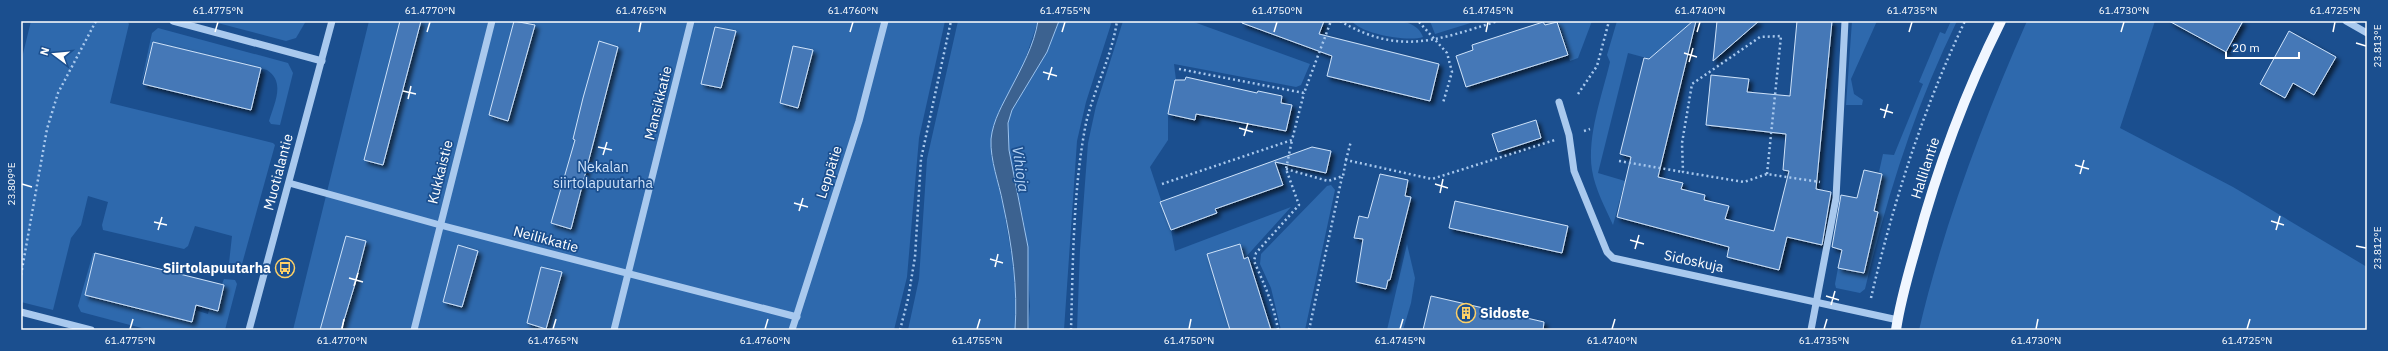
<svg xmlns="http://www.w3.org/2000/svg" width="2388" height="351" viewBox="0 0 2388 351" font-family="'IBM Plex Sans',sans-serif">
  <defs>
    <filter id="shadow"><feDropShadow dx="3.5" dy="3.5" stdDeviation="2" flood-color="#0009"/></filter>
  </defs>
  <rect width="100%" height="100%" fill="#1b4f8f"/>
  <g fill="#2e69ad">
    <path d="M 31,21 L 127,21 L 129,24 L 110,103 L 273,143 L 275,145 L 242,264 L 229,263 L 232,236 L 195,226 L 188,246 L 184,249 L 103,230 L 102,225 L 108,202 L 88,196 L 81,225 L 71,238 L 53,310 L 21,302 L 21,62 Z"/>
    <path d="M 210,21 L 306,21 L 296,38 L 286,41 Z"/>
    <path d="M 369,21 L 945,21 L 919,138 L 907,277 L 894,330 L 293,330 Z"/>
    <path d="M 958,21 L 1038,21 L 1023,66 L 993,127 L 991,155 L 1003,205 L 1012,258 L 1017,305 L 1015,330 L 908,330 L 919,279 L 927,159 Z"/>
    <path d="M 1059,21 L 1112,21 L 1086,102 L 1077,141 L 1064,330 L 1028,330 L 1030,306 L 1025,229 L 1009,150 L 1008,123 L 1012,110 L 1047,52 Z"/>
    <path d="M 1123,21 L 1191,21 L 1310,64 L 1301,85 L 1296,87 L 1174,64 L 1176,80 L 1168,114 L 1168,140 L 1150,167 L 1171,230 L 1175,251 L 1291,207 L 1244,259 L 1239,244 L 1207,254 L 1230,330 L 1077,330 L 1080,250 L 1088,143 L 1096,106 Z"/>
    <path d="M 1352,21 C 1372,21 1415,13 1423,37 C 1408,42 1361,34 1352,21 Z"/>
    <path d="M 1430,21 L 1477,21 L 1435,34 Z"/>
    <path d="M 1558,21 L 1592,21 L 1578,58 L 1570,61 Z"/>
    <path d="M 1617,21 L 1693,21 L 1669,42 L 1687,64 L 1680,67 L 1628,53 L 1598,173 L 1625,181 L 1613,225 C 1605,207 1595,189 1592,170 C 1587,135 1602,96 1610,62 L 1607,55 Z"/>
    <path d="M 1852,21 L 1877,21 L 1851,79 L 1854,94 L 1863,100 L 1862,105 L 1846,105 Z"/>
    <path d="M 1951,21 L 1957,21 C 1915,107 1887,196 1865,289 L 1860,293 L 1836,288 L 1835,284 L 1838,268 L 1864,273 L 1878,212 L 1872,210 L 1882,174 L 1879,172 L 1883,154 L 1894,155 L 1923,84 L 1919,82 L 1940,32 L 1945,34 Z"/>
    <path d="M 2027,21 L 2155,21 L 2120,128 L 2233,187 L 2367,267 L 2367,330 L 1919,330 C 1944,224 1983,121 2027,21 Z"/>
    <path d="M 158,28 L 288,63 L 293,73 L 280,125 L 271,124 L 269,121 C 274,104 286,82 267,70 L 153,42 L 141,84 L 152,33 Z"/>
    <path d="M 1331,185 L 1335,190 L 1305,330 L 1281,330 L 1271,288 L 1260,264 L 1261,254 L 1327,186 Z"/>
    <path d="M 1407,244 L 1415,278 L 1411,303 L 1403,330 L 1387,330 Z"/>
    <path d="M 93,253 L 95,253 L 85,295 L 192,322 L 195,310 L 208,314 L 209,309 L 218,311 L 224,285 L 222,284 L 224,279 L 235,280 L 237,284 L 225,330 L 149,330 L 81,312 L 78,306 Z"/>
  </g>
  <path fill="#3c6290" stroke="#9cc4f0" d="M 1038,21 L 1059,21 L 1047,52 L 1012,110 L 1008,123 L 1009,150 L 1028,247 L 1028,330 L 1015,330 C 1018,288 1012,245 1003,204 C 999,182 990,161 991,139 C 993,120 1003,104 1011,88 C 1022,67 1034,45 1038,21 Z"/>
  <g fill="#4478b7" stroke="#cfe3fa" filter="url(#shadow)">
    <path d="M 400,21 L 421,21 L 383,165 L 364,160 Z"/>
    <path d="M 514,21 L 535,25 L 508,121 L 489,115 Z"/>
    <path d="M 1242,21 L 1324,21 L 1319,34 L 1439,64 L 1430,101 L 1327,76 L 1332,56 L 1242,23 Z"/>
    <path d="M 1693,21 L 1696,21 L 1658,177 L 1683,183 L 1681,189 L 1705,195 L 1704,200 L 1729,206 L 1725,219 L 1774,231 L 1789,171 L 1783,170 L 1786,134 L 1706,125 L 1711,75 L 1749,79 L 1747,92 L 1790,96 L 1797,21 L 1832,21 L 1816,189 L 1831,192 L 1822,245 L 1787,237 L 1779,270 L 1727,257 L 1729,247 L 1617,217 L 1631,157 L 1620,154 L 1644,58 L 1649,59 Z"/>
    <path d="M 1717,21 L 1759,21 L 1713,61 Z"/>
    <path d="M 2169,21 L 2243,21 L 2226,52 Z"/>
    <path d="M 1543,22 L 1545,25 L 1557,22 L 1568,55 L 1466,87 L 1456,56 L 1473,50 L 1472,45 Z"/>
    <path d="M 715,27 L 736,31 L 721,88 L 701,84 Z"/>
    <path d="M 2289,31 L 2336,57 L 2314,95 L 2293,83 L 2285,98 L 2260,84 Z"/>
    <path d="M 599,41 L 618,47 L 571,229 L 551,223 L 575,140 L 573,139 L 583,98 Z"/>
    <path d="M 153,42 L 261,68 L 251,110 L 143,84 Z"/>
    <path d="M 793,46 L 813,50 L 798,108 L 780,103 Z"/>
    <path d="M 1186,77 L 1257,93 L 1258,91 L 1282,96 L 1281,103 L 1292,105 L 1286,131 L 1196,114 L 1195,120 L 1168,114 L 1175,80 L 1185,80 Z"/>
    <path d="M 1536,120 L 1541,138 L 1498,152 L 1492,134 Z"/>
    <path d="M 1312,147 L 1331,151 L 1326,173 L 1275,162 L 1283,185 L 1215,209 L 1217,213 L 1171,230 L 1160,202 Z"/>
    <path d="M 1864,170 L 1882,174 L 1874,211 L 1878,212 L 1864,273 L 1838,268 L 1842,250 L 1832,247 L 1841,195 L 1857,198 Z"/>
    <path d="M 1380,174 L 1408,180 L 1405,196 L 1411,197 L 1390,280 L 1388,280 L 1386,289 L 1356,282 L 1363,239 L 1354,238 L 1359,216 L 1368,218 Z"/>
    <path d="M 1455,201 L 1568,226 L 1562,253 L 1449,228 Z"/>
    <path d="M 346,236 L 366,241 L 355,284 L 341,330 L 320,330 Z"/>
    <path d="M 1240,244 L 1244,259 L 1248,257 L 1271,330 L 1230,330 L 1207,254 Z"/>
    <path d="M 458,245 L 478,251 L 462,307 L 443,302 Z"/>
    <path d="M 95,253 L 224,285 L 218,311 L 196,305 L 192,322 L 85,295 Z"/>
    <path d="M 541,267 L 562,272 L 546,329 L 527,323 Z"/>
    <path d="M 1431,296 L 1544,322 L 1543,330 L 1423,330 Z"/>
  </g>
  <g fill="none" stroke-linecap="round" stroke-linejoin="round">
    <g stroke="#a9c9ee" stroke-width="2.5" stroke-dasharray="2 3" stroke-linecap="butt">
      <path d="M 1340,21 C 1400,56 1437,40 1498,21"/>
      <path d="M 1419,22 L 1447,53 L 1452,72 L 1443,103"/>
      <path d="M 1179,69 L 1304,93 L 1331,21"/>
      <path d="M 1578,94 L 1597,66 L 1609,21"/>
      <path d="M 1584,131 L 1590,129"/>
      <path d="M 1346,160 L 1351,141"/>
      <path d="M 1619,161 L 1683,172"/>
      <path d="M 1286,169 L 1328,181 L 1343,176 L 1346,160 L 1432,179 L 1555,140"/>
      <path d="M 1767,174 L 1781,36 L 1760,37 L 1692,84 L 1682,143 L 1683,172 L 1744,182 L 1767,174 L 1820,182"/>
      <path d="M 1162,184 L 1292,140 L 1304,93"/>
      <path d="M 21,275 L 47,129 L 58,93 L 96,21"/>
      <path d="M 1871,298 C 1893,203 1923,109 1965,21"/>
      <path d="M 900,330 L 908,299 L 915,257 L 921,159 L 951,21"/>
      <path d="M 1071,330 C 1073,263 1073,189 1086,123 C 1094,89 1112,56 1117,21"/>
      <path d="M 1278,330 C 1274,305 1264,284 1254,261 L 1256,253 L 1299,205 L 1286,169 L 1292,140"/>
      <path d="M 1309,330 L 1342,177"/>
    </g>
    <g stroke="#a9c9ee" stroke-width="7">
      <path d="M 173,21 L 322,61"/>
      <path d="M 2346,21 L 2367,33"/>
      <path d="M 1559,102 L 1569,135 L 1574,171 L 1607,252 L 1613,258 L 1898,320"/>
      <path d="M 289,183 L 440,225 L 797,317"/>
      <path d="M 21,312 L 91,330"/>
      <path d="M 249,330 L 332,21"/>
      <path d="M 414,330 L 492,21"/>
      <path d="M 614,330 L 691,21"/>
      <path d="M 792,330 L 859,121 L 885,21"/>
      <path d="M 1811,330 L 1836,198 L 1845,21"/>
    </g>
    <path stroke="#f0f6ff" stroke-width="10" d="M 1896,330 C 1900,302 1908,275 1916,247 C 1937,169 1965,93 2001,21"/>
  </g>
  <path fill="none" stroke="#fff" stroke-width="1.5" d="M 215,32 L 218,22M 427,32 L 430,22M 639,32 L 641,22M 850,32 L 853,22M 1062,32 L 1065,22M 1274,32 L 1277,22M 1486,32 L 1488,22M 1697,32 L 1700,22M 1909,32 L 1912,22M 2121,32 L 2124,22M 2333,32 L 2335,22M 2356,43 L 2366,46M 1684,53 L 1697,57M 1689,62 L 1693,48M 1043,72 L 1057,76M 1048,80 L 1052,67M 403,91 L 416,94M 408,99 L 411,86M 1880,109 L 1893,113M 1884,118 L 1888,104M 1239,128 L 1253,132M 1244,136 L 1248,123M 598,147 L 612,150M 603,155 L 607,142M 2075,165 L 2089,169M 2080,174 L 2084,160M 22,184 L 32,187M 1435,184 L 1448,188M 1440,193 L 1443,179M 794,203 L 808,207M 799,211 L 803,198M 2271,221 L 2284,225M 154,222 L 167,225M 158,230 L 162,217M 2276,230 L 2280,216M 1630,240 L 1644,244M 2356,246 L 2366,248M 1635,249 L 1639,235M 990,259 L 1003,263M 995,267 L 998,254M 349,278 L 363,282M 354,286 L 358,273M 1826,296 L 1839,300M 1831,305 L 1835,291M 130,329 L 133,319M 342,329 L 344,319M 553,329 L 556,319M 765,329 L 768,319M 977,329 L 980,319M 1189,329 L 1191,319M 1400,329 L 1403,319M 1612,329 L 1615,319M 1824,329 L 1827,319M 2036,329 L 2038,319M 2247,329 L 2250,319"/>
  <defs>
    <symbol id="bus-ring" viewBox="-11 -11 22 22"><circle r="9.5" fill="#1b4f8f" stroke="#ffd166" stroke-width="1.5"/><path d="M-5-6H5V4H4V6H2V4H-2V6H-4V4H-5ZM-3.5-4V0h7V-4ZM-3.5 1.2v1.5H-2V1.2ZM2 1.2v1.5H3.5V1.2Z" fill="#ffd166"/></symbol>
    <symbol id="building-ring" viewBox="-11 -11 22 22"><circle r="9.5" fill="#1b4f8f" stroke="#ffd166" stroke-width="1.5"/><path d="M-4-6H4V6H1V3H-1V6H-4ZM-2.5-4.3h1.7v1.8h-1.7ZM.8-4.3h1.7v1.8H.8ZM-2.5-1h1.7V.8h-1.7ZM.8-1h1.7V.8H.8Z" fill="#ffd166"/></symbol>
  </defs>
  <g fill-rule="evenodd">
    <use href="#bus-ring" x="274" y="257" width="22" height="22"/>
    <use href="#building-ring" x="1455" y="302" width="22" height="22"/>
  </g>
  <g text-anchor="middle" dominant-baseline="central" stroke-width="3.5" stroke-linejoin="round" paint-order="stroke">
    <g font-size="14" fill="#fff" stroke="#1b4f8f">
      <text transform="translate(658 103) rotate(-76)">Mansikkatie</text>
      <text transform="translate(1925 168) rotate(-72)">Hallilantie</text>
      <text transform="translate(278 172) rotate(-75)">Muotialantie</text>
      <text transform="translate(440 172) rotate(-76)">Kukkaistie</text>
      <text transform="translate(829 172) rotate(-72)">Leppätie</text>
      <text transform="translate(546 239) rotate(15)">Neilikkatie</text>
      <text transform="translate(1694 261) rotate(12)">Sidoskuja</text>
    </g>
    <g font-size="14" fill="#cfe3fa" stroke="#1b4f8f">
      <text x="603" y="167">Nekalan<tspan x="603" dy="16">siirtolapuutarha</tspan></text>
    </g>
    <g font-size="14" font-weight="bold" fill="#fff" stroke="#1b4f8f" text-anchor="end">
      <text x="271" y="268">Siirtolapuutarha</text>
      <text x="1480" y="313" text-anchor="start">Sidoste</text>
    </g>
    <g font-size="15" font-style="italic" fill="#b5d3f5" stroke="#1b4f8f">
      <text transform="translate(1021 169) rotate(82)">Vihioja</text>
    </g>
  </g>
  <rect width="2388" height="351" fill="none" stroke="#1b4f8f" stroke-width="44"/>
  <g transform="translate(54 54) rotate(286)" stroke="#1b4f8f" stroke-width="3" paint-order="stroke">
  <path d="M0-3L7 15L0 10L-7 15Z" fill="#ffffff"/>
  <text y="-6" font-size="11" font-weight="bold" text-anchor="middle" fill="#ffffff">N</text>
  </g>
  <path d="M2226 52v6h73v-6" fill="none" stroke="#ffffff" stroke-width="2"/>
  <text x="2232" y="52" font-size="12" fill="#ffffff" stroke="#1b4f8f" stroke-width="3" paint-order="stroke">20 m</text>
  <rect x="22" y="22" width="2344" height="307" fill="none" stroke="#fff" stroke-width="1.5"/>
  <g font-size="10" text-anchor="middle" fill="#fff">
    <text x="218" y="14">61.4775°N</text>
    <text x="430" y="14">61.4770°N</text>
    <text x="641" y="14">61.4765°N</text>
    <text x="853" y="14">61.4760°N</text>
    <text x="1065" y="14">61.4755°N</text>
    <text x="1277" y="14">61.4750°N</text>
    <text x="1488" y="14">61.4745°N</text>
    <text x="1700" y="14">61.4740°N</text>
    <text x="1912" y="14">61.4735°N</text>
    <text x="2124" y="14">61.4730°N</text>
    <text x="2335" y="14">61.4725°N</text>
    <text transform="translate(2377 46) rotate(-90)" y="4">23.813°E</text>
    <text transform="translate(11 184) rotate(-90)" y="4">23.809°E</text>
    <text transform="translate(2377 248) rotate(-90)" y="4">23.812°E</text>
    <text x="130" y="344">61.4775°N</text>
    <text x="342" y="344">61.4770°N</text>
    <text x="553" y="344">61.4765°N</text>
    <text x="765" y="344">61.4760°N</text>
    <text x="977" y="344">61.4755°N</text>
    <text x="1189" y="344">61.4750°N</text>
    <text x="1400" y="344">61.4745°N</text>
    <text x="1612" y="344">61.4740°N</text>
    <text x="1824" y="344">61.4735°N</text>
    <text x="2036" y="344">61.4730°N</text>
    <text x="2247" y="344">61.4725°N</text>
  </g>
</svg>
